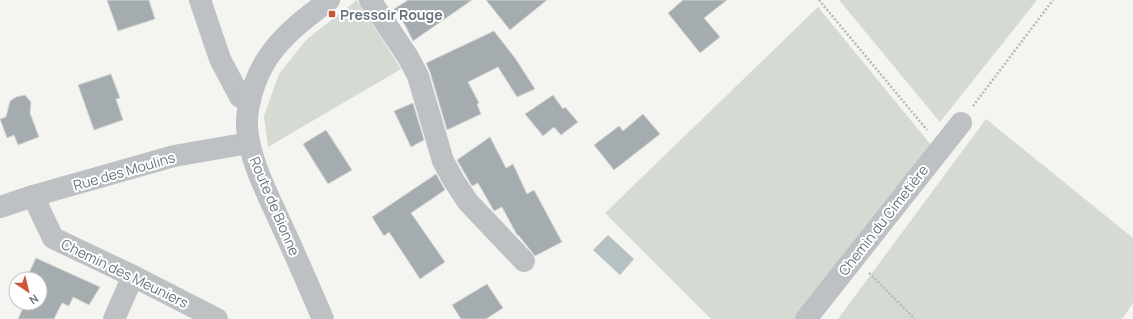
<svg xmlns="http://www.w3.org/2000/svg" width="1133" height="319" viewBox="0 0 1133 319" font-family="Manrope,sans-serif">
  <rect width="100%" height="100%" fill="#f4f4f0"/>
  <g fill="#d5dad2">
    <path d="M 357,0 L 401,69 L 268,147 L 264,116 L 279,74 L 306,40 Z"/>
    <path d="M 839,0 L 1037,0 L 940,122 Z"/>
    <path d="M 818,7 L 931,145 L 803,319 L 711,319 L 605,213 Z"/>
    <path d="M 986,119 L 1133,238 L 1133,303 L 1122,319 L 838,319 Z"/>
  </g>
  <path fill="#b6c1c4" d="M 608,235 L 634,259 L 620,275 L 593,250 Z"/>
  <g fill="#a4acb0" stroke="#d5d5d3">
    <path d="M 107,0 L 149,0 L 155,19 L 118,31 Z"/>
    <path d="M 408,0 L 472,0 L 413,41 L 405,25 L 394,9 Z"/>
    <path d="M 486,0 L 547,0 L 510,30 Z"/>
    <path d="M 683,0 L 727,0 L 704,18 L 720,37 L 700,53 L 668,13 Z"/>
    <path d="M 494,31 L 515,58 L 535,89 L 517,97 L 498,67 L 468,82 L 479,103 L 477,104 L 481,114 L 447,130 L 430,72 L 426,63 Z"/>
    <path d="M 111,74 L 120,98 L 116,99 L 123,120 L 94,130 L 78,85 Z"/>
    <path d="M 25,95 L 31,102 L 30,113 L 39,137 L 18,145 L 14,135 L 7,138 L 0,119 L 6,117 L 10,101 L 16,97 Z"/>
    <path d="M 553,95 L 563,109 L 565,107 L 578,122 L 561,135 L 554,127 L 543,136 L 525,114 Z"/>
    <path d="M 413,103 L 424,140 L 411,147 L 394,111 Z"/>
    <path d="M 643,114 L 660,134 L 614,170 L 594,145 L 619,126 L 623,131 Z"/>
    <path d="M 326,130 L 352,170 L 328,184 L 303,144 Z"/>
    <path d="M 490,137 L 506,168 L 513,164 L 527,194 L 534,190 L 562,242 L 535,256 L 519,236 L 517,235 L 502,207 L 494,211 L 478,183 L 472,186 L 457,160 Z"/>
    <path d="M 436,174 L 445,190 L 411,213 L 445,262 L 420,279 L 389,232 L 384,236 L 372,217 Z"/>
    <path d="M 36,258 L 100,287 L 89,305 L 73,297 L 69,306 L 62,303 L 54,319 L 18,319 L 25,303 L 40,303 L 40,279 L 31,279 L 27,277 Z"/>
    <path d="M 487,284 L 503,308 L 486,319 L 461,319 L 452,305 Z"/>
  </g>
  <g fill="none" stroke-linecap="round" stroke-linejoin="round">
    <g stroke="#b7babc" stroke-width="2.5" stroke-dasharray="2 2" stroke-linecap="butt">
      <path d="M 819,0 L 927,130"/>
      <path d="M 973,106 L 1053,0"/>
      <path d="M 869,273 L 915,319"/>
    </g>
    <g stroke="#bdc1c4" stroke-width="22">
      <path d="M 200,0 L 220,59 L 240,97 L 250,100"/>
      <path d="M 370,0 L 408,57 L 418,76 L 443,161 L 454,181 L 468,202 L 524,261"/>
      <path d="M 33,196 L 53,238 L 133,276 L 217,319"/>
      <path d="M 0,207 L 33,196 L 174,156 L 249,143"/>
      <path d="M 114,319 L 133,276"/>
      <path d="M 323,319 C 309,287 296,256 281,224 C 268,195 249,159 247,127 C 246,101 258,68 275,48 C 290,29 310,15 329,0"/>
      <path d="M 806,319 L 961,123"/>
    </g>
  </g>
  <rect fill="#cd5637" stroke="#fff" stroke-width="1.5" x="328" y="10" width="8" height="8" rx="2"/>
  <g text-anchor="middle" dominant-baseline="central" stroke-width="4" stroke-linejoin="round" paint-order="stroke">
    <g font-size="14" font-weight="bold" fill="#66747e" stroke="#fff" text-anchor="start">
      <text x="340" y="14">Pressoir Rouge</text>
    </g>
    <g font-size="14" fill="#66747e" stroke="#fff">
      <text transform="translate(124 171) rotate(-16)">Rue des Moulins</text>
      <text transform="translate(275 206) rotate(67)">Route de Bionne</text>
      <text transform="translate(883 220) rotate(-52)">Chemin du Cimetière</text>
      <text transform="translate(125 273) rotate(26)">Chemin des Meuniers</text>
    </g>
  </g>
  <g transform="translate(28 291) rotate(145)"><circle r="19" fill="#ffffff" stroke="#c2c7cb"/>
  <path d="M0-3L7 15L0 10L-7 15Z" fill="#cd5637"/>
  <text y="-6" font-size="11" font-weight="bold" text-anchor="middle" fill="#66747e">N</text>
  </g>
</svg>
